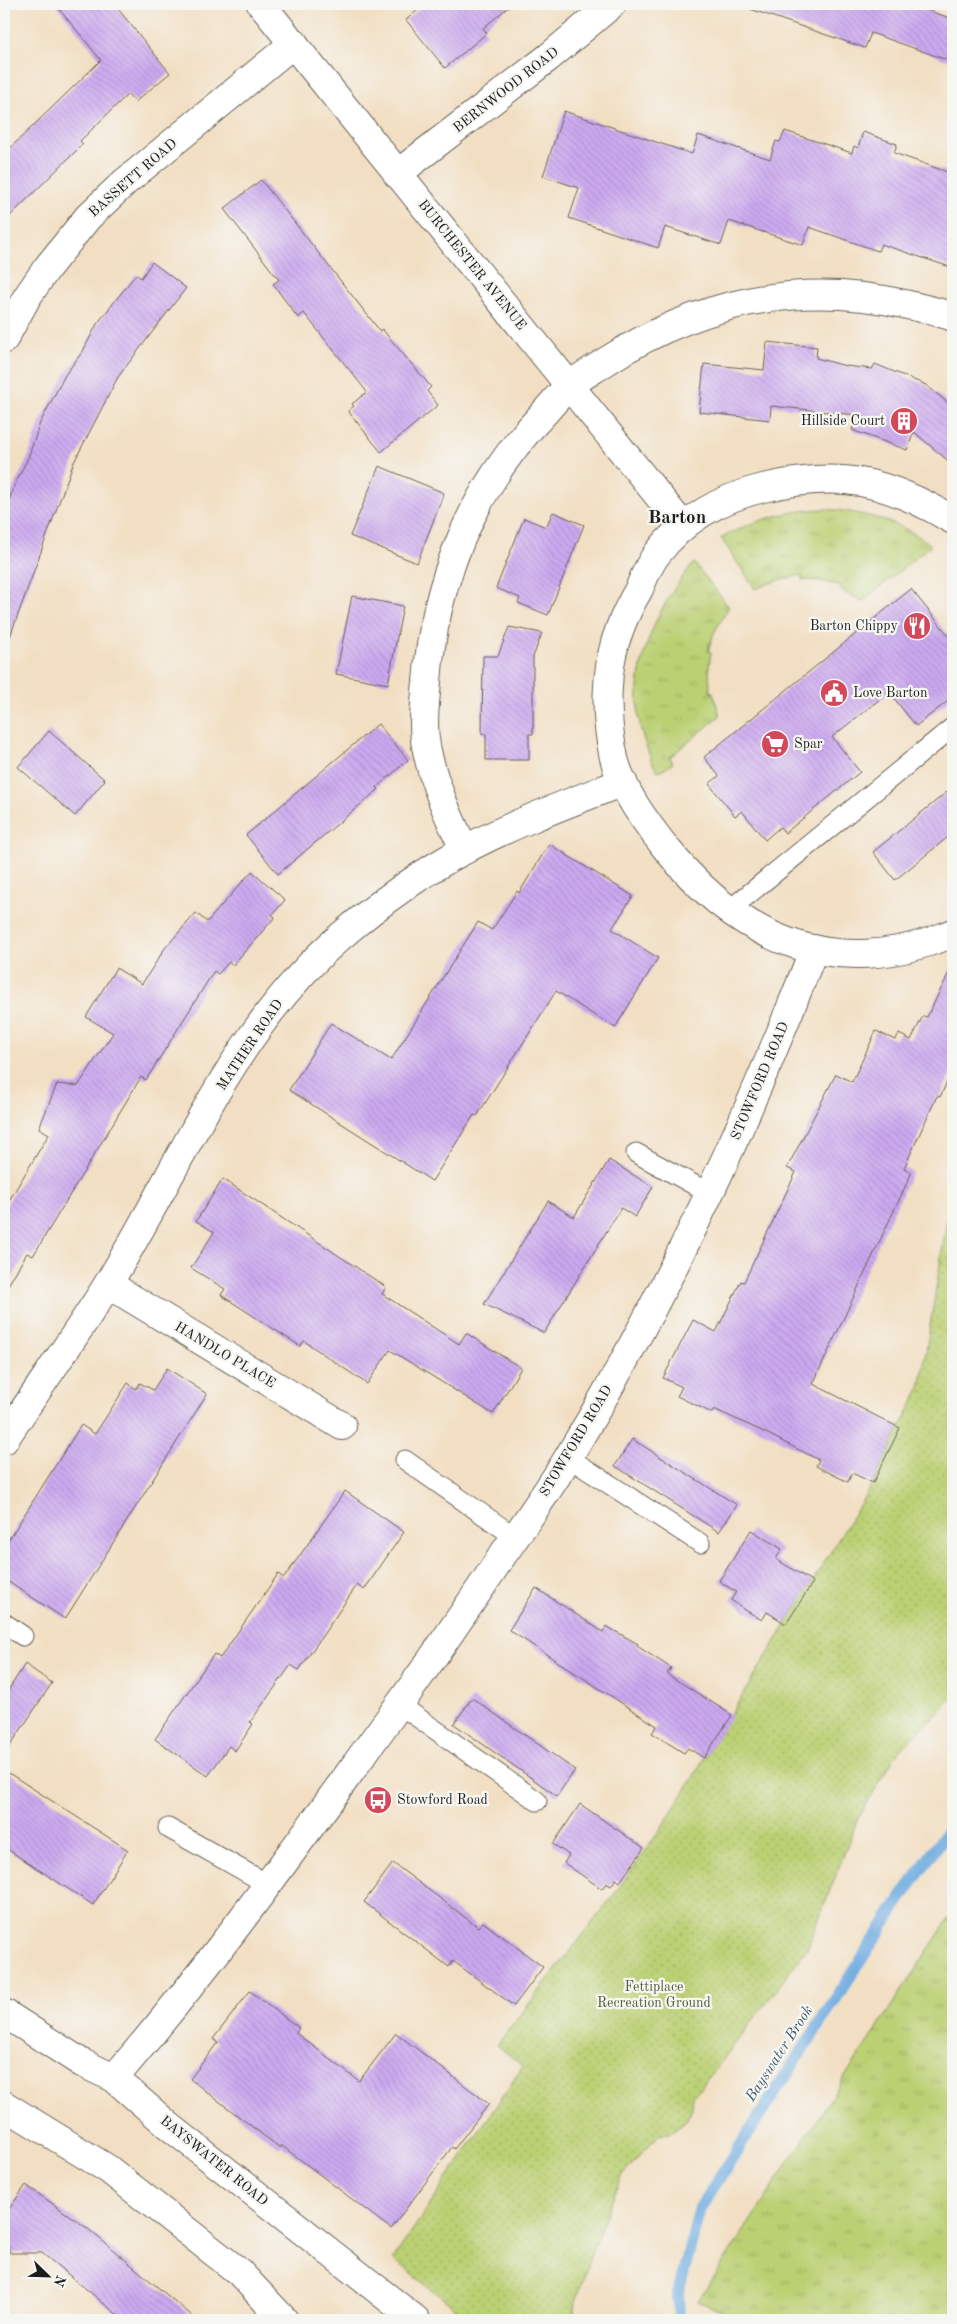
<svg xmlns="http://www.w3.org/2000/svg" width="957" height="2324" viewBox="0 0 957 2324" font-family="'Old Standard TT',serif">
  <defs>
    <pattern id="grass-tufts" width="24" height="20" patternUnits="userSpaceOnUse" patternTransform="scale(1.25)"><rect width="24" height="20" fill="#bbd073"/><path d="M3 7l-1-3M5 7V3M7 7l1-3M15 17l-1-3M17 17v-4M19 17l1-3" fill="none" stroke="#a0b263"/></pattern>
    <pattern id="park-dots" width="8" height="8" patternUnits="userSpaceOnUse" patternTransform="scale(1.25)"><rect width="8" height="8" fill="#bbd073"/><path d="M2 2h.1M6 6h.1" fill="none" stroke="#a0b263" stroke-width="1.8" stroke-linecap="round"/></pattern>
    <pattern id="building-back-hatch" width="6" height="6" patternUnits="userSpaceOnUse" patternTransform="scale(1.25)"><rect width="6" height="6" fill="#cca9f0"/><path d="M-1 5l2 2M0 0l6 6M5-1l2 2" fill="none" stroke="#af91cd"/></pattern>
  </defs>
  <rect width="100%" height="100%" fill="#f6f6f2"/>
  <filter id="ink" filterUnits="userSpaceOnUse"><feTurbulence type="fractalNoise" baseFrequency=".02" numOctaves="2"/><feDisplacementMap in="SourceGraphic" scale="10" xChannelSelector="R" yChannelSelector="G"/><feConvolveMatrix kernelMatrix="1 2 1 2 8 2 1 2 1" color-interpolation-filters="sRGB"/></filter>
  <filter id="wash" filterUnits="userSpaceOnUse"><feTurbulence type="fractalNoise" baseFrequency=".0096" numOctaves="4" result="noise"/><feDisplacementMap in="SourceGraphic" scale="20" xChannelSelector="R" yChannelSelector="G"/><feGaussianBlur stdDeviation="1.12" result="paint"/><feColorMatrix in="noise" values="0 0 0 0 0 0 0 0 0 0 0 0 0 0 0 0 0 1.4 0 .05"/><feComposite in="paint" operator="in"/></filter>
  <g filter="url(#wash)">
    <rect width="100%" height="100%" fill="#f2dfc3"/>
    <g fill="url(#grass-tufts)" stroke="#6c7648">
      <path d="M 826,509 C 862,512 902,522 931,545 L 863,601 L 840,590 L 842,586 L 821,581 L 802,580 L 802,575 L 776,581 L 755,589 L 721,538 C 754,520 788,510 826,509 Z"/>
      <path d="M 694,563 L 729,607 L 714,633 L 708,651 L 711,652 L 709,666 L 710,692 L 713,692 L 720,716 L 670,757 L 673,763 L 663,770 L 658,771 C 651,764 649,752 645,743 C 623,681 653,610 694,563 Z"/>
      <path d="M 953,1912 L 953,2320 L 741,2320 L 698,2301 Z"/>
    </g>
    <path fill="url(#park-dots)" stroke="#6c7648" d="M 953,1183 L 953,1698 L 898,1752 L 858,1818 L 807,1949 L 716,2069 L 693,2096 L 692,2108 L 687,2119 L 671,2133 L 659,2134 L 621,2177 L 592,2251 L 574,2308 L 575,2320 L 470,2320 L 393,2259 L 523,2066 L 497,2045 C 568,1952 647,1861 704,1758 L 873,1483 L 920,1388 Z"/>
    <g fill="none" stroke-linecap="round" stroke-linejoin="round">
      <path stroke="#70ace1" stroke-width="12" d="M 679,2320 L 678,2294 L 700,2208 L 903,1895 L 953,1824"/>
    </g>
    <g id="blocks">
      <g fill="url(#building-back-hatch)">
        <path d="M 55,4 L 114,4 L 170,73 L 135,102 L 128,94 L 80,141 L 83,144 L 4,222 L 4,154 L 101,60 Z"/>
        <path d="M 425,4 L 512,4 L 483,28 L 487,33 L 445,68 L 406,20 Z"/>
        <path d="M 751,4 L 909,4 L 953,19 L 953,62 L 871,33 L 865,48 L 750,9 Z"/>
        <path d="M 564,111 L 692,154 L 698,135 L 770,159 L 776,141 L 780,142 L 785,131 L 852,153 L 854,146 L 858,148 L 863,132 L 897,144 L 894,153 L 953,174 L 953,268 L 881,244 L 878,251 L 809,227 L 803,245 L 729,221 L 721,245 L 665,227 L 658,248 L 569,218 L 579,188 L 543,176 Z"/>
        <path d="M 261,180 L 380,331 L 382,329 L 431,387 L 427,391 L 438,405 L 381,452 L 348,411 L 354,406 L 352,404 L 367,392 L 304,313 L 298,318 L 273,284 L 279,280 L 224,209 Z"/>
        <path d="M 152,262 L 186,288 L 118,377 L 73,464 L 8,642 L 4,641 L 4,514 L 15,484 L 28,458 L 40,423 L 65,375 L 83,351 L 97,324 L 136,274 L 141,278 Z"/>
        <path d="M 767,342 L 817,347 L 816,358 L 846,366 L 872,369 L 875,364 L 926,385 L 953,407 L 953,465 L 914,432 L 907,450 L 852,430 L 857,415 L 771,406 L 770,420 L 699,412 L 704,364 L 764,370 Z"/>
        <path d="M 379,466 L 444,493 L 417,563 L 350,536 Z"/>
        <path d="M 553,512 L 584,525 L 548,615 L 518,603 L 520,598 L 496,588 L 524,518 L 546,527 Z"/>
        <path d="M 911,589 L 953,641 L 953,697 L 916,726 L 889,692 L 832,737 L 860,772 L 785,833 L 780,827 L 765,840 L 742,811 L 735,816 L 709,784 L 719,776 L 704,757 Z"/>
        <path d="M 352,596 L 403,606 L 388,684 L 336,674 Z"/>
        <path d="M 509,627 L 542,633 L 533,657 L 533,734 L 529,734 L 529,760 L 486,760 L 486,734 L 482,734 L 483,656 L 498,656 Z"/>
        <path d="M 378,724 L 408,760 L 377,787 L 379,789 L 278,874 L 246,835 Z"/>
        <path d="M 49,731 L 105,780 L 75,816 L 18,767 Z"/>
        <path d="M 953,787 L 953,833 L 895,880 L 873,852 Z"/>
        <path d="M 549,844 L 633,896 L 612,929 L 658,958 L 615,1028 L 556,991 L 477,1116 L 474,1115 L 432,1181 L 289,1090 L 331,1023 L 391,1060 L 478,922 L 492,930 L 517,891 L 519,893 Z"/>
        <path d="M 252,871 L 285,900 L 272,915 L 275,917 L 233,965 L 229,962 L 218,974 L 214,971 L 146,1080 L 141,1077 L 33,1256 L 27,1253 L 4,1292 L 4,1209 L 49,1134 L 39,1128 L 57,1084 L 78,1086 L 113,1033 L 86,1017 L 116,968 L 142,984 L 165,948 L 196,913 L 207,922 Z"/>
        <path d="M 953,965 L 953,1069 L 940,1097 L 937,1096 L 904,1168 L 912,1172 L 813,1384 L 900,1428 L 873,1483 L 852,1473 L 848,1482 L 816,1466 L 819,1460 L 766,1433 L 714,1409 L 712,1413 L 677,1396 L 682,1387 L 663,1378 L 693,1320 L 716,1332 L 741,1281 L 744,1282 L 796,1172 L 787,1168 L 836,1074 L 852,1082 L 876,1031 L 895,1040 L 899,1034 L 911,1040 L 923,1016 L 927,1017 Z"/>
        <path d="M 609,1160 L 653,1187 L 635,1217 L 621,1208 L 544,1333 L 484,1304 L 548,1201 L 574,1217 Z"/>
        <path d="M 223,1179 L 386,1287 L 382,1294 L 459,1344 L 466,1333 L 521,1368 L 493,1414 L 390,1350 L 367,1384 L 304,1341 L 300,1346 L 221,1295 L 225,1289 L 191,1268 L 214,1232 L 196,1221 Z"/>
        <path d="M 167,1368 L 207,1394 L 65,1619 L 4,1579 L 4,1547 L 81,1425 L 95,1434 L 128,1383 L 136,1389 L 140,1383 L 153,1390 Z"/>
        <path d="M 632,1439 L 737,1505 L 719,1532 L 615,1466 Z"/>
        <path d="M 345,1491 L 404,1532 L 364,1590 L 357,1585 L 299,1670 L 291,1665 L 250,1722 L 253,1724 L 235,1751 L 229,1746 L 208,1776 L 155,1739 L 214,1654 L 220,1658 L 278,1574 L 284,1578 Z"/>
        <path d="M 751,1530 L 782,1549 L 776,1559 L 813,1582 L 786,1624 L 767,1612 L 762,1620 L 747,1611 L 731,1600 L 736,1592 L 719,1581 Z"/>
        <path d="M 536,1588 L 603,1632 L 606,1626 L 638,1644 L 637,1646 L 671,1668 L 667,1674 L 732,1715 L 704,1758 L 688,1748 L 684,1753 L 652,1733 L 657,1726 L 509,1630 Z"/>
        <path d="M 25,1664 L 52,1683 L 4,1755 L 4,1697 Z"/>
        <path d="M 472,1698 L 575,1770 L 557,1796 L 454,1724 Z"/>
        <path d="M 4,1770 L 128,1850 L 93,1905 L 4,1847 Z"/>
        <path d="M 580,1804 L 644,1848 L 620,1882 L 616,1879 L 611,1886 L 606,1883 L 602,1889 L 564,1863 L 569,1855 L 553,1844 Z"/>
        <path d="M 393,1863 L 478,1927 L 483,1922 L 543,1967 L 514,2006 L 453,1961 L 449,1967 L 364,1902 Z"/>
        <path d="M 250,1991 L 299,2028 L 296,2033 L 359,2081 L 396,2033 L 489,2104 L 454,2149 L 452,2147 L 391,2229 L 281,2145 L 280,2148 L 190,2079 L 218,2042 L 213,2039 Z"/>
        <path d="M 26,2185 L 87,2228 L 197,2320 L 124,2320 L 42,2253 L 10,2253 L 4,2232 L 4,2216 Z"/>
      </g>
    </g>
  </g>
  <g filter="url(#ink)">
    <use href="#blocks" fill-opacity="0" stroke="#676056" stroke-width="1"/>
    <g fill="none" stroke-linecap="round" stroke-linejoin="round">
      <defs>
        <g id="lane">
          <path d="M 728,911 L 953,727"/>
          <path d="M 636,1153 L 709,1193"/>
          <path d="M 569,1458 L 700,1543"/>
          <path d="M 405,1460 L 515,1537"/>
          <path d="M 4,1623 L 23,1636"/>
          <path d="M 400,1705 L 537,1801"/>
          <path d="M 168,1828 L 269,1885"/>
        </g>
        <g id="street">
          <path d="M 397,174 L 549,57 L 612,4"/>
          <path d="M 4,339 L 27,297 L 47,268 L 88,217 L 125,182 L 294,43"/>
          <path d="M 465,850 C 448,817 433,783 426,746 C 422,726 425,703 427,682 C 434,581 474,485 545,412 C 553,403 561,393 570,385 C 580,377 593,370 605,362 C 696,303 797,280 904,304 C 921,308 937,311 953,317"/>
          <path d="M 108,1284 L 342,1426"/>
          <path d="M 4,1440 C 38,1388 75,1337 108,1284 C 181,1166 233,1028 341,936 C 378,904 420,874 464,850 C 514,823 569,803 623,782"/>
          <path d="M 4,2105 L 108,2169 L 239,2272 L 284,2320"/>
        </g>
        <g id="secondary">
          <path d="M 261,4 L 682,525"/>
          <path d="M 953,520 C 886,480 840,470 763,488 C 721,498 683,520 657,554 C 649,564 644,577 639,589 C 632,601 625,615 620,628 C 604,668 605,718 614,758 C 622,791 645,821 665,847 C 741,942 837,982 953,933"/>
          <path d="M 4,2013 L 82,2063 L 114,2078 L 169,2126 L 416,2320"/>
          <path d="M 114,2078 C 214,1963 301,1839 391,1716 C 429,1664 466,1610 502,1556 C 525,1523 549,1490 569,1456 C 667,1295 746,1124 814,949"/>
        </g>
      </defs>
      <use href="#lane" stroke="#676056" stroke-width="21"/>
      <use href="#street" stroke="#676056" stroke-width="30"/>
      <use href="#secondary" stroke="#676056" stroke-width="30"/>
      <use href="#lane" stroke="#fff" stroke-width="19"/>
      <use href="#street" stroke="#fff" stroke-width="28"/>
      <use href="#secondary" stroke="#fff" stroke-width="28"/>
    </g>
  </g>
  <defs>
    <symbol id="building-disc" viewBox="-11 -11 22 22"><circle r="9.5" fill="#d1495b" stroke="#f6f6f2"/><path d="M-4-6H4V6H1V3H-1V6H-4ZM-2.5-4.3h1.7v1.8h-1.7ZM.8-4.3h1.7v1.8H.8ZM-2.5-1h1.7V.8h-1.7ZM.8-1h1.7V.8H.8Z" fill="#fff"/></symbol>
    <symbol id="restaurant-disc" viewBox="-11 -11 22 22"><circle r="9.5" fill="#d1495b" stroke="#f6f6f2"/><path d="M-5-6h1v4h1v-4h1v4h1v-4h1v5L-1.5 .5V6h-2V.5L-5-1ZM5-6V6H3V1.5H1.5Q1.5-4 5-6Z" fill="#fff"/></symbol>
    <symbol id="civic-disc" viewBox="-11 -11 22 22"><circle r="9.5" fill="#d1495b" stroke="#f6f6f2"/><path d="M-.6-6.5H3V-4.5H.6V-3L4-1V1h2V6H-6V1h2V-1L-.6-3ZM-1.2 2.5V6h2.4V2.5Z" fill="#fff"/></symbol>
    <symbol id="supermarket-disc" viewBox="-11 -11 22 22"><circle r="9.5" fill="#d1495b" stroke="#f6f6f2"/><path d="M-6-5.5h2.5l.6 2H6L4.5 2H-2.5L-4.4-4H-6ZM-1.5 3.2a1.3 1.3 0 1 0 .1 0ZM3 3.2a1.3 1.3 0 1 0 .1 0Z" fill="#fff"/></symbol>
    <symbol id="bus-disc" viewBox="-11 -11 22 22"><circle r="9.5" fill="#d1495b" stroke="#f6f6f2"/><path d="M-5-6H5V4H4V6H2V4H-2V6H-4V4H-5ZM-3.5-4V0h7V-4ZM-3.5 1.2v1.5H-2V1.2ZM2 1.2v1.5H3.5V1.2Z" fill="#fff"/></symbol>
  </defs>
  <g fill-rule="evenodd">
    <use href="#building-disc" x="888" y="405" width="32" height="32"/>
    <use href="#restaurant-disc" x="901" y="610" width="32" height="32"/>
    <use href="#civic-disc" x="818" y="677" width="32" height="32"/>
    <use href="#supermarket-disc" x="759" y="728" width="32" height="32"/>
    <use href="#bus-disc" x="362" y="1784" width="32" height="32"/>
  </g>
  <g text-anchor="middle" dominant-baseline="central" stroke-width="4.5" stroke-linejoin="round" paint-order="stroke">
    <g font-size="14" fill="#1c1c1c" stroke="#f6f6f2">
      <text transform="translate(506 90) rotate(-38)">BERNWOOD ROAD</text>
      <text transform="translate(133 178) rotate(-41)">BASSETT ROAD</text>
      <text transform="translate(472 265) rotate(51)">BURCHESTER AVENUE</text>
      <text transform="translate(250 1045) rotate(-56)">MATHER ROAD</text>
      <text transform="translate(760 1081) rotate(-67)">STOWFORD ROAD</text>
      <text transform="translate(225 1355) rotate(31)">HANDLO PLACE</text>
      <text transform="translate(576 1441) rotate(-59)">STOWFORD ROAD</text>
      <text transform="translate(214 2161) rotate(39)">BAYSWATER ROAD</text>
    </g>
    <g font-size="14" fill="#1c1c1c" stroke="#f6f6f2" text-anchor="start">
      <text x="885" y="421" text-anchor="end">Hillside Court</text>
      <text x="898" y="626" text-anchor="end">Barton Chippy</text>
      <text x="853" y="693">Love Barton</text>
      <text x="794" y="744">Spar</text>
      <text x="397" y="1800">Stowford Road</text>
    </g>
    <g font-size="14" fill="#545b3a" stroke="#f6f6f2">
      <text x="654" y="1987">Fettiplace<tspan x="654" dy="16">Recreation Ground</tspan></text>
    </g>
    <g font-size="15" font-style="italic" fill="#3e566b" stroke="#f6f6f2">
      <text transform="translate(780 2054) rotate(-57)">Bayswater Brook</text>
    </g>
    <g font-size="19" font-weight="bold" fill="#1c1c1c" stroke="#f6f6f2">
      <text x="677" y="518">Barton</text>
    </g>
  </g>
  <rect width="957" height="2324" fill="none" stroke="#f6f6f2" stroke-width="20"/>
  <g transform="translate(48 2276) rotate(113)" stroke="#f6f6f2" stroke-width="4" paint-order="stroke">
  <path d="M0-4L9 19L0 12L-9 19Z" fill="#1c1c1c"/>
  <text y="-8" font-size="14" font-weight="bold" text-anchor="middle" fill="#1c1c1c">N</text>
  </g>
</svg>
